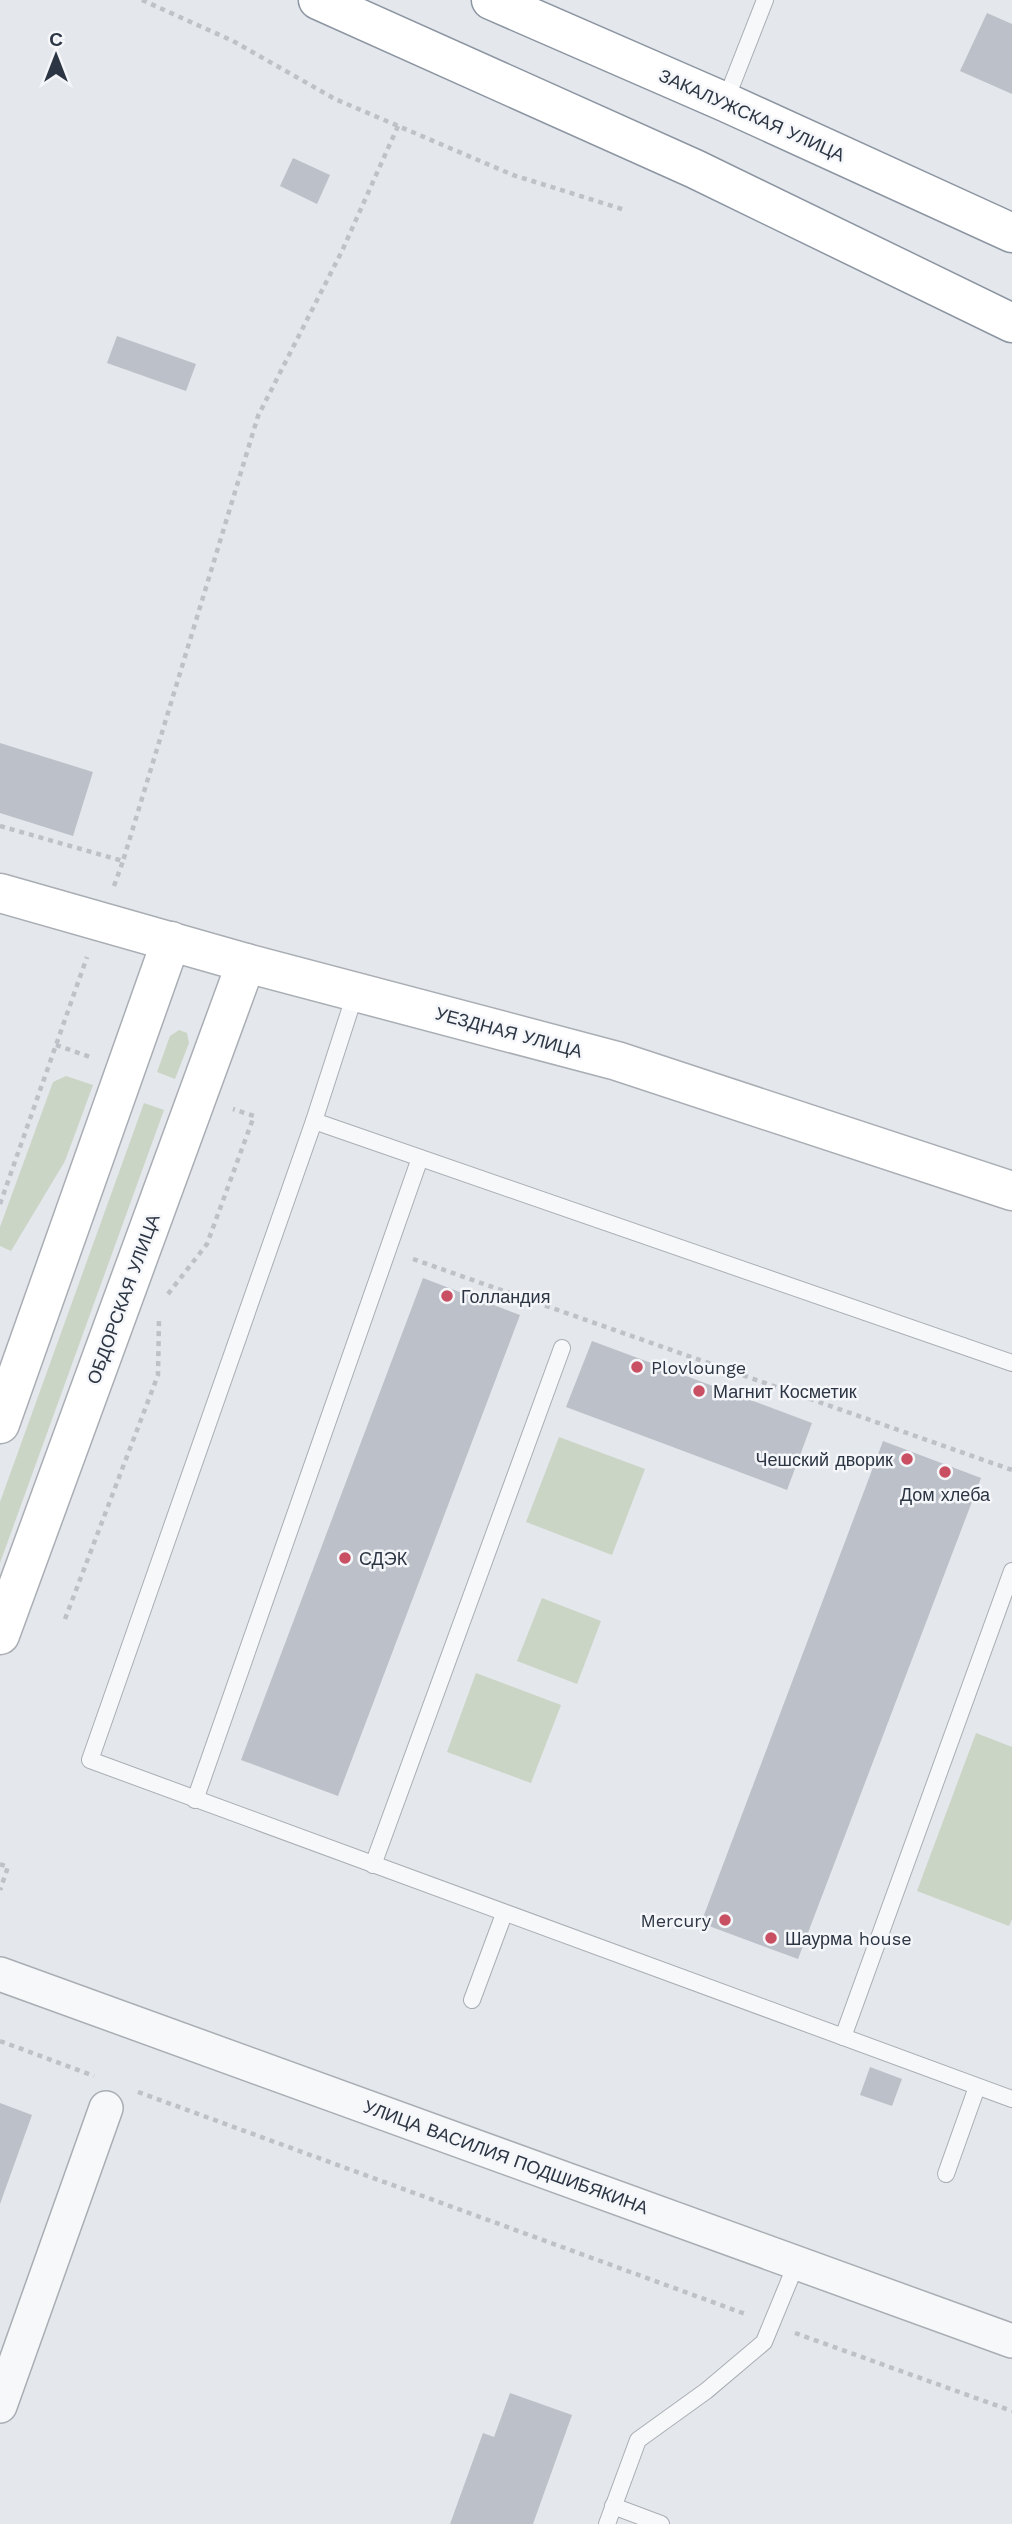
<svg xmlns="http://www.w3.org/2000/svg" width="1012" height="2524" viewBox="0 0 1012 2524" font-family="'Work Sans',sans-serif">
  <rect width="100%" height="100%" fill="#e4e7eb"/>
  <g fill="#cad5c6">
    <path d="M 179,1030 L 187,1033 L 189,1043 L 175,1079 L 157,1072 L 170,1036 Z"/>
    <path d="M 66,1076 L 93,1085 L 65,1161 L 11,1251 L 0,1246 L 0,1227 L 53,1082 Z"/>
    <path d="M 144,1103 L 164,1110 L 0,1563 L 0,1502 Z"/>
    <path d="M 559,1437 L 645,1469 L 612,1555 L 526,1522 Z"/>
    <path d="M 542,1598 L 601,1621 L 577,1684 L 517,1661 Z"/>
    <path d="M 476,1673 L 561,1705 L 531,1783 L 447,1752 Z"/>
    <path d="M 976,1733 L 1012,1747 L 1012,1919 L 1009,1926 L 917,1891 Z"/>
  </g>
  <g fill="#bcc0c8">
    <path d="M 987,13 L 1012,24 L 1012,94 L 960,71 Z"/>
    <path d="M 293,158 L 330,175 L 317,204 L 280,186 Z"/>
    <path d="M 117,336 L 196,364 L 186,391 L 107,363 Z"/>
    <path d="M 0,743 L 93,772 L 73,836 L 0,813 Z"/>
    <path d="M 423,1278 L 520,1315 L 338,1796 L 241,1760 Z"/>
    <path d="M 592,1341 L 812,1423 L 787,1490 L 566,1407 Z"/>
    <path d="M 883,1441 L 981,1478 L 798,1959 L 701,1923 Z"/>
    <path d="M 870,2067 L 902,2079 L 892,2106 L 860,2095 Z"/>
    <path d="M 0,2103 L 32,2115 L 0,2204 Z"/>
    <path d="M 510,2393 L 572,2415 L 533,2524 L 450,2524 L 483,2433 L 494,2437 Z"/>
  </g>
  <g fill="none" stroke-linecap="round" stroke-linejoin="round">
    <defs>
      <g id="lane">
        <path d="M 725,102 L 765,0"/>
        <path d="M 356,991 L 314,1121 L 90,1760 L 1012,2099"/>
        <path d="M 314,1121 L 1012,1363"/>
        <path d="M 195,1800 L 420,1158"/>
        <path d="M 373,1865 L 562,1348"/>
        <path d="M 472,2000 L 504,1914"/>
        <path d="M 843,2037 L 1012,1571"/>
        <path d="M 946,2174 L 977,2087"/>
        <path d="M 613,2506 L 661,2524"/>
        <path d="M 607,2524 L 638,2440 L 706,2391 L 764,2342 L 797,2262"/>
      </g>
      <g id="street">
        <path d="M 0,1974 L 1012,2341"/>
        <path d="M 0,2406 L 106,2108"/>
      </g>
      <g id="secondary">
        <path d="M 0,893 L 246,963 L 617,1061 L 1012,1191"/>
        <path d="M 0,1424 L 171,941"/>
        <path d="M 0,1635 L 246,963"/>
      </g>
      <g id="highway">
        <path d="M 318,0 L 695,169 L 1012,323"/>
        <path d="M 491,0 L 725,102 L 1012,233"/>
      </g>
    </defs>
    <use href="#lane" stroke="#a9aeb5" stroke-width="18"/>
    <use href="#street" stroke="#a9aeb5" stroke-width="36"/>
    <use href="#secondary" stroke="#a9aeb5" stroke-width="41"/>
    <use href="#highway" stroke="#8c95a2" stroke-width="41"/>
    <g stroke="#bec1c7" stroke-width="4.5" stroke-dasharray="5 5" stroke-linecap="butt">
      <path d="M 142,0 L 233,41 L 335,99 L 513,175 L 625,210"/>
      <path d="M 0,826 L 123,861 L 258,416 L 342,251 L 398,126"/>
      <path d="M 114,886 L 123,861"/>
      <path d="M 56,1045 L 90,1057"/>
      <path d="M 0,1204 L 87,957"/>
      <path d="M 413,1259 L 1012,1470"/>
      <path d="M 168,1294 L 207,1244 L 254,1116 L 233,1109"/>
      <path d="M 65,1619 L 158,1375 L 159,1319"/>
      <path d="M 0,1864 L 8,1867 L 0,1890"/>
      <path d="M 0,2041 L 94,2076"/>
      <path d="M 138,2092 L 748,2315"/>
      <path d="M 795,2333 L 1012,2411"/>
    </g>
    <use href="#lane" stroke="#f7f8fa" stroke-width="16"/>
    <use href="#street" stroke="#f7f8fa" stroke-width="33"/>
    <use href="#secondary" stroke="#fff" stroke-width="38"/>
    <use href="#highway" stroke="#fff" stroke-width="38"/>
  </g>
  <g fill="#c95063" stroke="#f4f6f9" stroke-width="2.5">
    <circle cx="447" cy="1296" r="7"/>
    <circle cx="637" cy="1367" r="7"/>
    <circle cx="699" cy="1391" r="7"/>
    <circle cx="907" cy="1459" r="7"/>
    <circle cx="945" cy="1472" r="7"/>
    <circle cx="345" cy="1558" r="7"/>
    <circle cx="725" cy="1920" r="7"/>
    <circle cx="771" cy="1938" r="7"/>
  </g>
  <g text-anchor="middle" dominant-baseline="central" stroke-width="5" stroke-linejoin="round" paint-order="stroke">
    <g font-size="18" fill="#2c3543" stroke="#f4f6f9">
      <text transform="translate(752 115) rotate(24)">ЗАКАЛУЖСКАЯ УЛИЦА</text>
      <text transform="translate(509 1032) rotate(15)">УЕЗДНАЯ УЛИЦА</text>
      <text transform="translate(123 1299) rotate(-70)">ОБДОРСКАЯ УЛИЦА</text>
      <text transform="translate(506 2157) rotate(20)">УЛИЦА ВАСИЛИЯ ПОДШИБЯКИНА</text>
    </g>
    <g font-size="18" fill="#2c3543" stroke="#f4f6f9" text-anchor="start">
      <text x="461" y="1296">Голландия</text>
      <text x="651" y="1367">Plovlounge</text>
      <text x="713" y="1391">Магнит Косметик</text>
      <text x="893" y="1459" text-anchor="end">Чешский дворик</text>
      <text x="945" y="1494" text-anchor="middle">Дом хлеба</text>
      <text x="359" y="1558">СДЭК</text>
      <text x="711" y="1920" text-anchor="end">Mercury</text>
      <text x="785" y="1938">Шаурма house</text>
    </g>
  </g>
  <g transform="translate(56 56)" stroke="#f4f6f9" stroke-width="5" paint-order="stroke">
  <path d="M0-5L12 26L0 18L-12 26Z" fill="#2c3543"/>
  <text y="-10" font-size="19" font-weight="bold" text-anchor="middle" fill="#2c3543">С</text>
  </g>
</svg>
